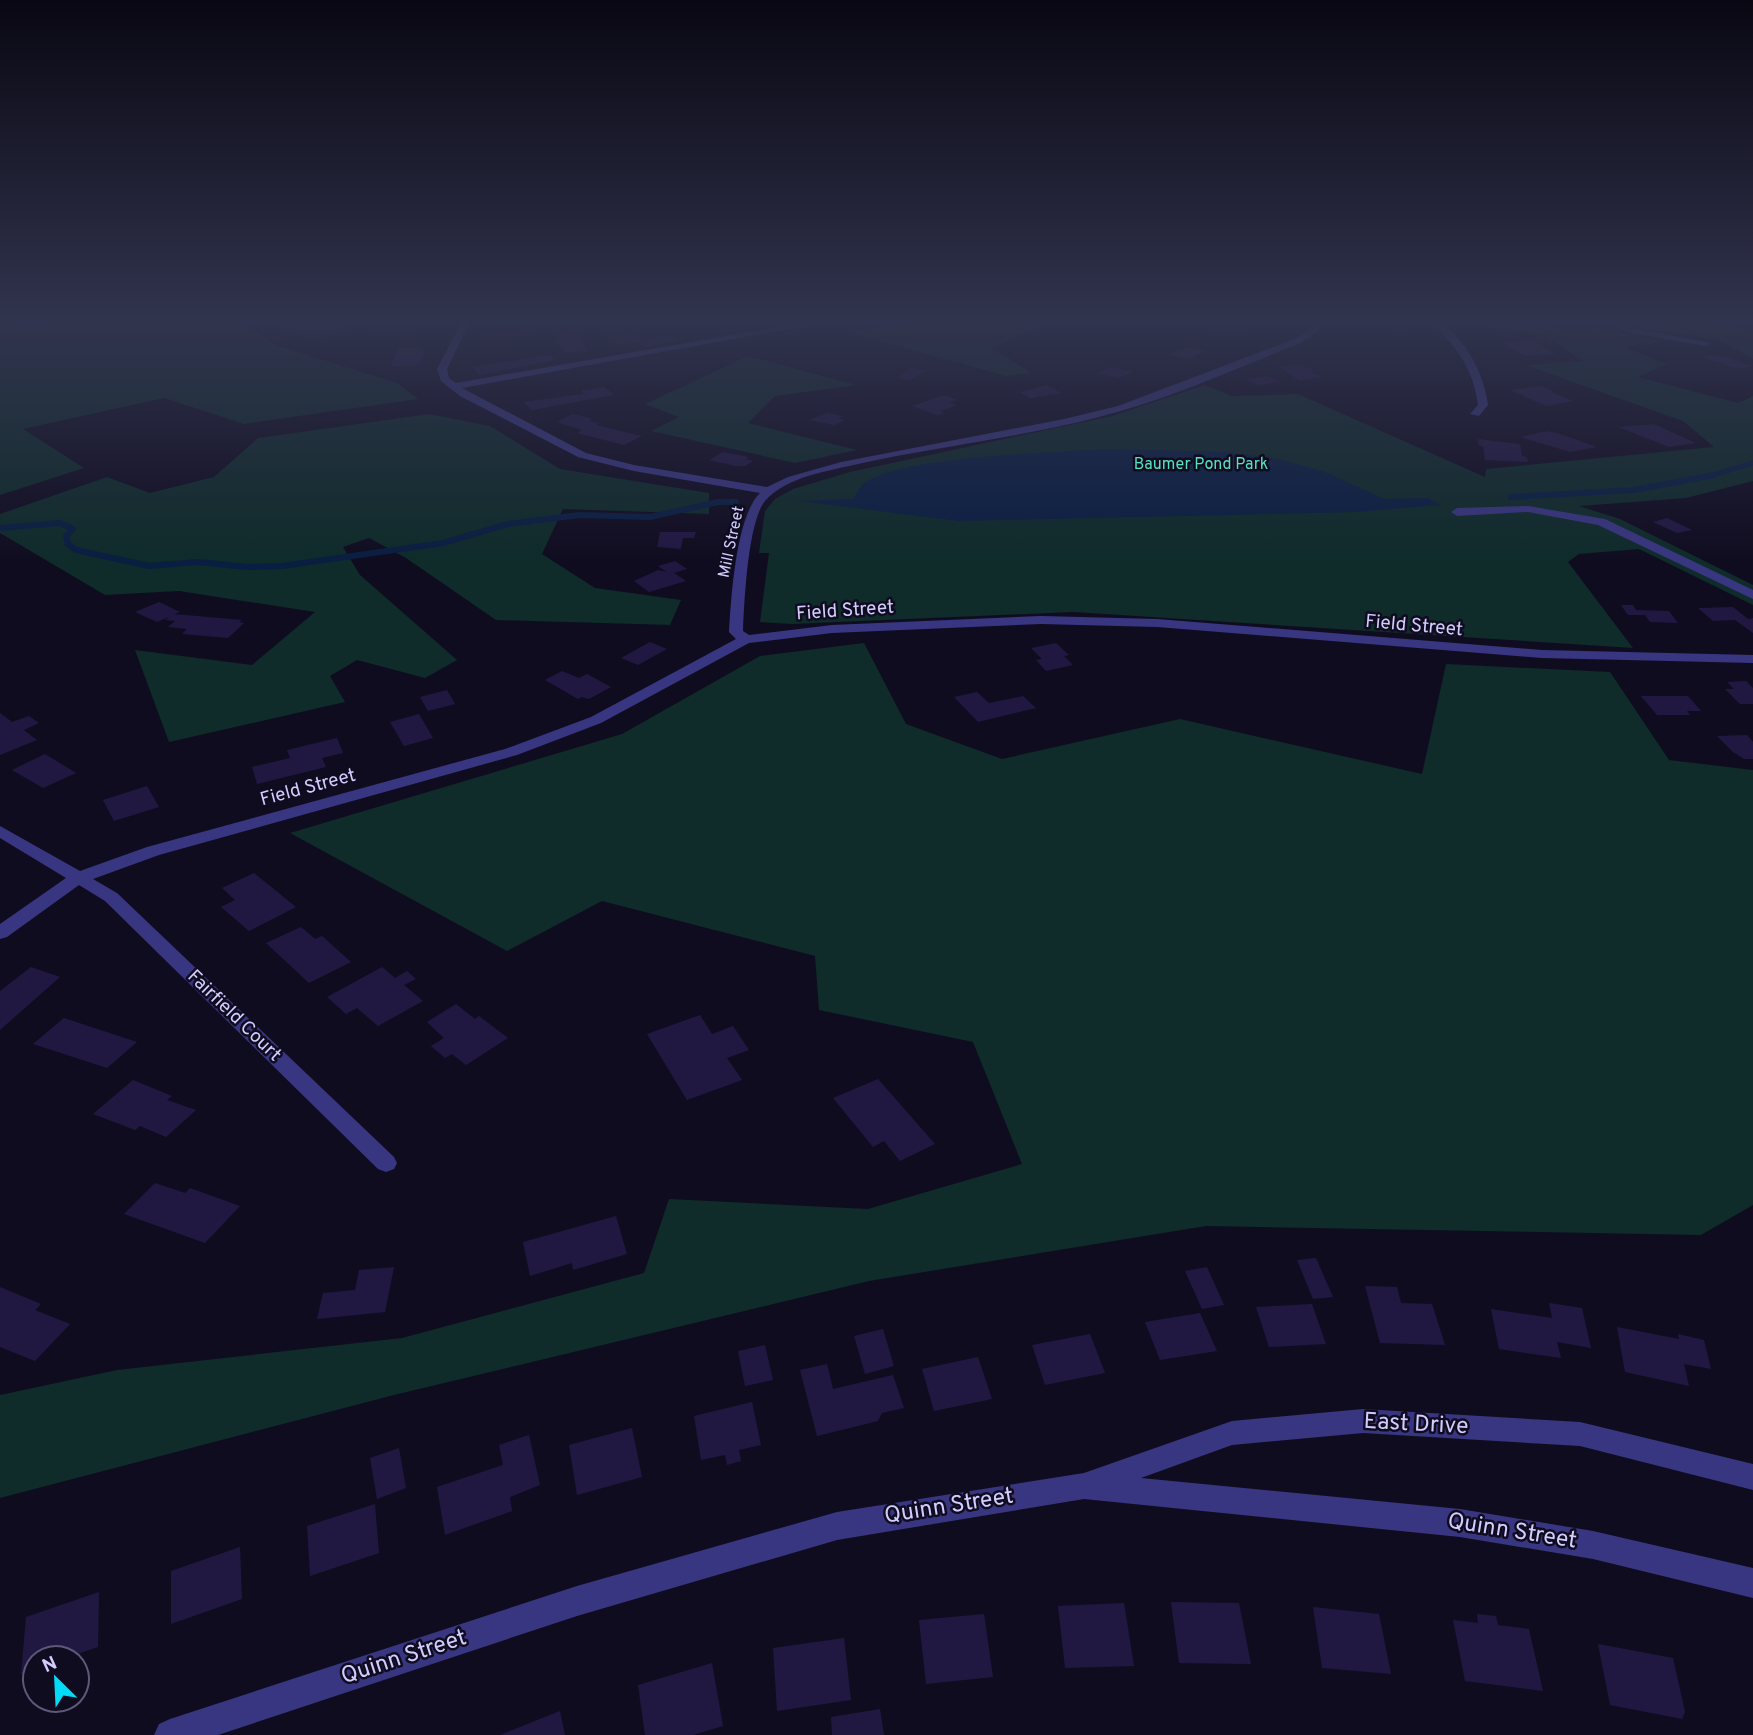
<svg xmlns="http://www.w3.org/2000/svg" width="1753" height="1735" viewBox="0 0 1753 1735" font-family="Overpass,sans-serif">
  <rect width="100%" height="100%" fill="#100c20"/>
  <g fill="#0f2b2a">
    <path d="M 0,319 L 13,319 L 26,326 L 79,319 L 233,319 L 278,346 L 397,383 L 418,399 L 244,424 L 164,398 L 23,429 L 84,468 L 0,495 Z"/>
    <path d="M 920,319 L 1053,319 L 992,348 L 1032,373 L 1006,376 L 851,333 Z"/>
    <path d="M 1498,319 L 1576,330 L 1600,328 L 1662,342 L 1625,347 L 1667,364 L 1638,377 L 1738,403 L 1753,396 L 1753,481 L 1686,498 L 1579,506 L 1620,519 L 1753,585 L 1753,605 L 1639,549 L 1579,554 L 1568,562 L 1633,648 L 1073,612 L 791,624 L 760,622 L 769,553 L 759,553 L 765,511 L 775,499 L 793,489 L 850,472 L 1112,416 L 1205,385 L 1232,396 L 1298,394 L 1485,477 L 1486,469 L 1714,447 L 1683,421 L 1525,365 L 1582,361 L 1545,335 L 1488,327 Z"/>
    <path d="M 1623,319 L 1702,319 L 1753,330 L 1753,359 L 1717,339 L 1645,329 Z"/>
    <path d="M 748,356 L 856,385 L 775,396 L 748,423 L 857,450 L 795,463 L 651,431 L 679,417 L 645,404 Z"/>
    <path d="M 429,414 L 490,426 L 560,469 L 709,493 L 709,514 L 563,509 L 542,554 L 595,588 L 681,600 L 670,625 L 496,620 L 406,558 L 369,538 L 343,547 L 360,575 L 457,660 L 425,678 L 357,660 L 330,676 L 345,702 L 169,742 L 135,650 L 252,665 L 315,612 L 179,591 L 105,595 L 0,533 L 0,514 L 107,477 L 150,493 L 214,477 L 258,438 Z"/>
    <path d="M 864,643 L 906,724 L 1002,759 L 1180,719 L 1422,774 L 1446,664 L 1610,672 L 1669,760 L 1753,770 L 1753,1205 L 1701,1235 L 1206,1226 L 869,1281 L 394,1395 L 0,1498 L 0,1395 L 117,1370 L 402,1338 L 644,1273 L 669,1199 L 868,1209 L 1022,1164 L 973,1042 L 819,1010 L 815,956 L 602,901 L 507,951 L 290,833 L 622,734 L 760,656 Z"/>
  </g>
  <g fill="#0a1e42">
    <path d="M 264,319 L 345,319 L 347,327 C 320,349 291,336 264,319 Z"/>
    <path d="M 1106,449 L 1227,452 L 1278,459 L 1325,472 L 1384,499 L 1428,498 L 1440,505 L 1356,512 L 959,521 L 800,501 L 853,499 C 857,493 860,486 866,482 C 905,456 1054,453 1106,449 Z"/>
  </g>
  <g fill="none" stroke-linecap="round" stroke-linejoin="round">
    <path stroke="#0a1e42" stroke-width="5" d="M 1707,477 L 1753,463"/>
    <g stroke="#0a1e42" stroke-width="6">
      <path d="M 1511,497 L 1634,490 L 1714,475"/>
      <path d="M 0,528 L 60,523 L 73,529 L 66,536 L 68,544 L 76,550 L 149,566 L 198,562 L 247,567 L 282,566 L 443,543 L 508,524 L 579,515 L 650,517 L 718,502 L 736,502"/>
    </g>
  </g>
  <g fill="#211842">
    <path d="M 711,319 L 758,319 L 772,321 L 759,328 Z"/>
    <path d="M 1371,319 L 1406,319 L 1421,325 L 1396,331 Z"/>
    <path d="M 436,321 L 435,327 L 367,332 L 369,325 Z"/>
    <path d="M 619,323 L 642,341 L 673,336 L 680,341 L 645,347 L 639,342 L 618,345 L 613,339 L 618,339 L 600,326 Z"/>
    <path d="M 1228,326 L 1248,331 L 1235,336 L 1210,329 Z"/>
    <path d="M 579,327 L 578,337 L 588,351 L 566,353 L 555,340 L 560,340 L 557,330 Z"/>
    <path d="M 490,329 L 504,330 L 530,329 L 529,335 L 481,337 L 483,330 Z"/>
    <path d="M 1532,340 L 1556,354 L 1525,356 L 1502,342 Z"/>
    <path d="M 423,347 L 421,350 L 425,350 L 421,361 L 415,366 L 391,366 L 398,348 Z"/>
    <path d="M 1189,347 L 1206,351 L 1186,359 L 1168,354 Z"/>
    <path d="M 549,355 L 555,360 L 480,375 L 472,367 Z"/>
    <path d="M 1708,355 L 1727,357 L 1752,367 L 1735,368 L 1701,357 Z"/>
    <path d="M 1298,365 L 1316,371 L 1311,372 L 1321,377 L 1300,381 L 1279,367 Z"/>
    <path d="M 1111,367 L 1132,372 L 1119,378 L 1098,373 Z"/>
    <path d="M 911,368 L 927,370 L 910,380 L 898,378 Z"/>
    <path d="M 1268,376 L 1280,382 L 1258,385 L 1246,379 Z"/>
    <path d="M 1047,385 L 1061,393 L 1030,398 L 1020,392 Z"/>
    <path d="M 1541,386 L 1554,392 L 1551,392 L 1573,401 L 1546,406 L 1510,390 Z"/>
    <path d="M 604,387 L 614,395 L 532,410 L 523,402 L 584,394 L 581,391 Z"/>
    <path d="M 944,395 L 957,400 L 949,402 L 956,405 L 950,407 L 952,407 L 940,411 L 945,413 L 937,415 L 912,406 Z"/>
    <path d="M 828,413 L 842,416 L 838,419 L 844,420 L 835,425 L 809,420 Z"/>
    <path d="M 573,414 L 593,419 L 589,421 L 599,423 L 596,425 L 642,436 L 624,445 L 577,433 L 582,430 L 557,422 Z"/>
    <path d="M 1654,424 L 1696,443 L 1669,447 L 1618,427 Z"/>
    <path d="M 1547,431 L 1557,433 L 1597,447 L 1570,452 L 1520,437 Z"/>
    <path d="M 1478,439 L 1520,444 L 1522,456 L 1527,457 L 1528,462 L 1485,460 L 1483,446 L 1479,446 Z"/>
    <path d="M 723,452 L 749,457 L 746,459 L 753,461 L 745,466 L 735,466 L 709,460 Z"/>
    <path d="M 1667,518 L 1692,530 L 1677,533 L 1653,522 Z"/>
    <path d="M 660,532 L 696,532 L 694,538 L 683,538 L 681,549 L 657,547 Z"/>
    <path d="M 675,561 L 687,569 L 674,573 L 686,581 L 649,592 L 634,581 L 658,570 L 667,572 L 658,566 Z"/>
    <path d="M 159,602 L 180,612 L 174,614 L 242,620 L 239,622 L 244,623 L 228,638 L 182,634 L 187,629 L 168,627 L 175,621 L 165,620 L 169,617 L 157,622 L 135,612 Z"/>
    <path d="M 1621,605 L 1633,605 L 1636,610 L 1669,611 L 1678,623 L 1650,622 L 1645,615 L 1628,615 Z"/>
    <path d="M 1733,607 L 1748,619 L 1753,618 L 1753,633 L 1735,620 L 1713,621 L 1698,608 Z"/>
    <path d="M 650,642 L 667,649 L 638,665 L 621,658 Z"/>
    <path d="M 1056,643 L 1069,655 L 1064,656 L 1073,665 L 1046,671 L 1036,660 L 1042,659 L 1031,648 Z"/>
    <path d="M 562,671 L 579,678 L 587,674 L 611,687 L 589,699 L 582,697 L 578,699 L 545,680 Z"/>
    <path d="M 1746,681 L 1753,688 L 1753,704 L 1740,704 L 1725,689 L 1734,689 L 1727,682 Z"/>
    <path d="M 447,690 L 455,704 L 428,711 L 420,697 Z"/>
    <path d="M 977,692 L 989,703 L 1023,696 L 1036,708 L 978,722 L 954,697 Z"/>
    <path d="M 1641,696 L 1688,696 L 1701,711 L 1687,711 L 1690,715 L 1657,715 Z"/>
    <path d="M 0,713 L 12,722 L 29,716 L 39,723 L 24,730 L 37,740 L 0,755 Z"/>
    <path d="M 419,714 L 433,738 L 404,746 L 390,722 Z"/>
    <path d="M 1747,735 L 1753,742 L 1753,759 L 1744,759 L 1733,752 L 1717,736 Z"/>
    <path d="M 337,738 L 343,753 L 322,758 L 326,767 L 257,784 L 252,767 L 290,758 L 287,750 Z"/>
    <path d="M 45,754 L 76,773 L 43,788 L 12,770 Z"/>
    <path d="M 147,786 L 159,807 L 114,821 L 103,800 Z"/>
    <path d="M 254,873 L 296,907 L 249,931 L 221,907 L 235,900 L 222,888 Z"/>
    <path d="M 301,927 L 315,939 L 322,936 L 351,962 L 309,983 L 266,943 Z"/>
    <path d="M 31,967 L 60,977 L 0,1030 L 0,991 Z"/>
    <path d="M 382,967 L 395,978 L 407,971 L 416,979 L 404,985 L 423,1001 L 378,1026 L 357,1008 L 346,1014 L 327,997 Z"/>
    <path d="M 456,1004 L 475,1019 L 479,1016 L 508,1038 L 466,1065 L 452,1054 L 445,1058 L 431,1046 L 444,1038 L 427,1022 Z"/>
    <path d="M 700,1015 L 712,1034 L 733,1026 L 749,1050 L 727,1058 L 742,1080 L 687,1100 L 647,1034 Z"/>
    <path d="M 64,1018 L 137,1042 L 107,1068 L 33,1044 Z"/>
    <path d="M 878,1079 L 935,1144 L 900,1161 L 884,1141 L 873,1147 L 833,1098 Z"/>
    <path d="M 133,1080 L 172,1096 L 167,1100 L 196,1110 L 166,1137 L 140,1126 L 135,1130 L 93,1114 Z"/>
    <path d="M 155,1183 L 185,1193 L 190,1188 L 240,1206 L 205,1243 L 124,1214 Z"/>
    <path d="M 616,1216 L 627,1254 L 573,1270 L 572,1263 L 530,1276 L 523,1242 Z"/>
    <path d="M 1316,1258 L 1333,1297 L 1313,1299 L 1297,1260 Z"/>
    <path d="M 394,1267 L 385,1312 L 317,1319 L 323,1293 L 355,1290 L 359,1270 Z"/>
    <path d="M 1207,1267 L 1224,1305 L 1202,1309 L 1185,1271 Z"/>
    <path d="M 1365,1286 L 1397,1287 L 1401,1303 L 1432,1304 L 1445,1345 L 1380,1343 Z"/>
    <path d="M 0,1287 L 41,1304 L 35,1310 L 70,1324 L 35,1361 L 0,1347 Z"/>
    <path d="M 1549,1303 L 1582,1308 L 1591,1348 L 1557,1342 L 1561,1358 L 1499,1349 L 1491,1309 L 1552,1318 Z"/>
    <path d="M 1312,1304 L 1326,1344 L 1269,1347 L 1256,1307 Z"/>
    <path d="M 1200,1313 L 1217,1351 L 1160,1360 L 1145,1322 Z"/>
    <path d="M 1617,1327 L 1679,1339 L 1678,1334 L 1704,1340 L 1711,1369 L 1684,1364 L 1689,1386 L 1625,1372 Z"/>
    <path d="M 883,1329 L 894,1366 L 865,1374 L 854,1336 Z"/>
    <path d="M 1090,1334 L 1105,1373 L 1045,1385 L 1032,1345 Z"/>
    <path d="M 765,1345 L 773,1380 L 745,1386 L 738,1351 Z"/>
    <path d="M 978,1357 L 992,1399 L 934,1411 L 922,1369 Z"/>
    <path d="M 827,1364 L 833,1389 L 893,1375 L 904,1408 L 882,1413 L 878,1421 L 817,1436 L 800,1370 Z"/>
    <path d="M 752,1402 L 761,1445 L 739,1450 L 741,1461 L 727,1465 L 725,1455 L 701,1460 L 694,1416 Z"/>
    <path d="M 632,1428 L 642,1477 L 577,1495 L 569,1445 Z"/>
    <path d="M 529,1435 L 540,1485 L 510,1497 L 512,1511 L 445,1535 L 437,1487 L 503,1465 L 499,1445 Z"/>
    <path d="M 399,1448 L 406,1488 L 377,1499 L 370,1458 Z"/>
    <path d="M 375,1504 L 379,1553 L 310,1576 L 307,1526 Z"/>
    <path d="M 240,1547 L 242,1599 L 171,1624 L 171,1571 Z"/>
    <path d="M 99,1592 L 98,1647 L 66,1658 L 35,1658 L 35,1669 L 21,1674 L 26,1617 Z"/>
    <path d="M 1171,1602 L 1239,1603 L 1251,1664 L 1179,1663 Z"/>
    <path d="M 1124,1603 L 1134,1666 L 1065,1668 L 1058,1606 Z"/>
    <path d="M 1313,1607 L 1379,1614 L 1391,1674 L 1322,1668 Z"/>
    <path d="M 984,1614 L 993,1677 L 926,1684 L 919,1620 Z"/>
    <path d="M 1477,1614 L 1496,1616 L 1498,1625 L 1529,1629 L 1543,1691 L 1465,1681 L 1453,1620 L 1478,1623 Z"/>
    <path d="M 844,1638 L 851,1700 L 777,1711 L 773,1648 Z"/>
    <path d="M 1598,1644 L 1673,1658 L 1685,1712 L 1682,1719 L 1610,1705 Z"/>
    <path d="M 712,1663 L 723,1726 L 693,1735 L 645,1735 L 638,1685 Z"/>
    <path d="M 880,1709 L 884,1735 L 832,1735 L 831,1717 Z"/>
    <path d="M 560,1711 L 565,1735 L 500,1735 Z"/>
  </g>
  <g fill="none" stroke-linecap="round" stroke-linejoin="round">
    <g fill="#393681" fill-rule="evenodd">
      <path d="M 463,319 L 471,319 L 447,369 L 449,378 L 456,383 L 824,319 L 844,319 L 462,388 L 586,453 L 634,465 L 767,487 L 788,477 L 841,462 L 1064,419 L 1118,406 L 1292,340 L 1307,332 L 1315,319 L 1323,319 L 1316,333 L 1298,344 C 1232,370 1167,400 1099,417 C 1019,438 938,446 858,464 C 829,471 787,476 765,501 C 748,521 744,603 743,631 L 749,635 L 832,625 L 1041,616 L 1157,619 L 1542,650 L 1753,655 L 1753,663 L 1542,658 L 1157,627 L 1041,624 L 832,633 L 749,643 L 601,723 L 517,755 L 159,855 L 93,879 L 117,893 L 394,1157 L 397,1163 L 394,1169 L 386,1172 L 378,1169 L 105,901 L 79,885 L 7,937 L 0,939 L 0,924 L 66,878 L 0,838 L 0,826 L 80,871 L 147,847 L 505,749 L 591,717 L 736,639 L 729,632 C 731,598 736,516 760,493 L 634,471 L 578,457 L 460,396 L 441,381 L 437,369 Z"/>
      <path d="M 1428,319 L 1438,319 C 1466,342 1483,369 1488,405 L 1479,416 L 1470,414 L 1478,405 C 1473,366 1455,345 1428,319 Z"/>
      <path d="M 1598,319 L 1610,319 L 1633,328 L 1710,343 L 1706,346 L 1631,333 Z"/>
      <path d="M 1528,506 L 1605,519 L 1753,590 L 1753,599 L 1598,525 L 1528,512 L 1457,516 L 1451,512 L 1457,508 Z"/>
      <path d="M 1363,1409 L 1580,1422 L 1753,1464 L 1753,1490 L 1580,1446 L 1363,1433 L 1232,1445 L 1141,1478 L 1460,1509 L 1593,1531 L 1753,1568 L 1753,1598 L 1593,1559 L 1460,1537 L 1084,1499 L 837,1540 L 577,1616 L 218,1735 L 154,1735 L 159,1724 L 170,1719 L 577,1586 L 837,1512 L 1084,1473 L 1232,1421 Z"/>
    </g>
  </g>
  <linearGradient id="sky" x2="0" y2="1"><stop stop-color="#090712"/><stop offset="0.57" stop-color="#31344e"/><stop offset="1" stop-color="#31344e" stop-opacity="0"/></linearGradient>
  <rect width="1753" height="562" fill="url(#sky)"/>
  <g text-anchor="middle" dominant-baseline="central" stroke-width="5" stroke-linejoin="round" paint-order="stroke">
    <g font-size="16" fill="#55e2c0" stroke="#100c20">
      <text x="1201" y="465">Baumer Pond Park</text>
    </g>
    <g font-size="16" fill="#d2ccff" stroke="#100c20">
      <text transform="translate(732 542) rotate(-78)">Mill Street</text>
    </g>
    <g font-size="19" fill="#d2ccff" stroke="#100c20">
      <text transform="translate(845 611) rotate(-4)">Field Street</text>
      <text transform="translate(1414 626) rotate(5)">Field Street</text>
      <text transform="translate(308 788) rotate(-15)">Field Street</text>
      <text transform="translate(234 1016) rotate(44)">Fairfield Court</text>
    </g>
    <g font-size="23" fill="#d2ccff" stroke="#100c20">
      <text transform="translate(1416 1425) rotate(3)">East Drive</text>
      <text transform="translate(949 1507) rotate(-9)">Quinn Street</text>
      <text transform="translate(1512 1532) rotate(9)">Quinn Street</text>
      <text transform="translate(404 1658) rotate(-18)">Quinn Street</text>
    </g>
  </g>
  <g transform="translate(56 1679) rotate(336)"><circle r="33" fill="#100c20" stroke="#5e5979" stroke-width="2"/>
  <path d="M0-5L12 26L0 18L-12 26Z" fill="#00dcf7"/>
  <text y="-10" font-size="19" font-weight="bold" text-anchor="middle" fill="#d2ccff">N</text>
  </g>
</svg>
